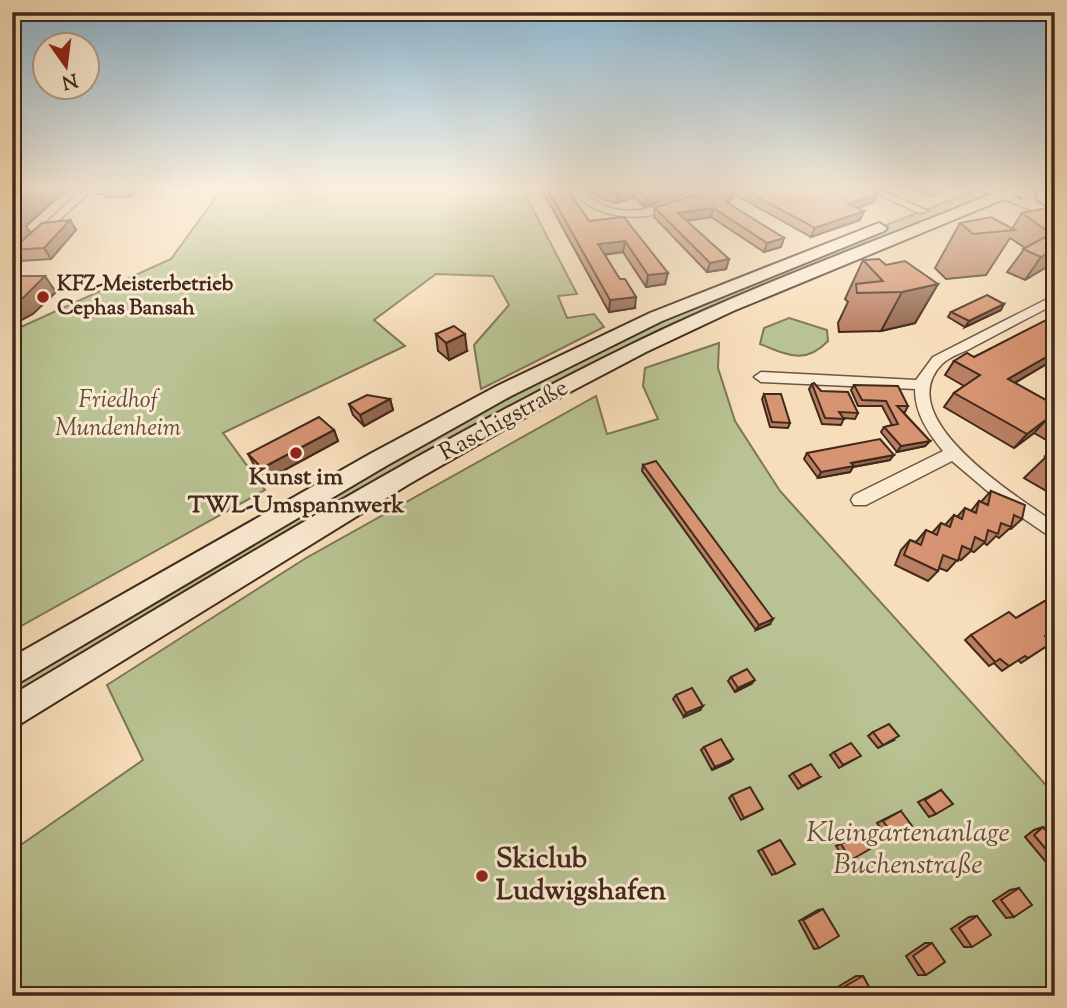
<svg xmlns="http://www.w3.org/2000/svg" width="1067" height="1008" viewBox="0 0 1067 1008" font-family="'Sorts Mill Goudy',serif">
  <rect width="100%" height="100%" fill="#f7deba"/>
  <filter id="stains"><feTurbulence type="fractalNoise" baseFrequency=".00286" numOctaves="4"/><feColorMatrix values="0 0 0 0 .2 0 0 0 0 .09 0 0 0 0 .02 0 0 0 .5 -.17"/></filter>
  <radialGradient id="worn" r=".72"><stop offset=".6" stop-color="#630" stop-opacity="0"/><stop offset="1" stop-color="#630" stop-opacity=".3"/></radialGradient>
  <g fill="#b9c292" stroke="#7d7657" stroke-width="2">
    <path d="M 221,190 L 523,190 L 577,294 L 558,296 L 567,318 L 594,314 L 604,327 L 481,389 L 474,345 L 509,305 L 493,276 L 436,274 L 374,320 L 405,346 L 223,433 L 265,490 L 12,631 L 12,331 L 171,259 Z"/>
    <path d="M 977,190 L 1026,190 L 1001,196 L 642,347 L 12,713 L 12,673 L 378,460 L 730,285 Z"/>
    <path d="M 789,318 L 827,330 L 828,341 C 805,365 788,355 760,344 L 764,328 Z"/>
    <path d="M 719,343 L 718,368 L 735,421 L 780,491 L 1055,795 L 1055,996 L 12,996 L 12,851 L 143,760 L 107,685 L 306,558 L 596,396 L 607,434 L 658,419 L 643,386 L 645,368 Z"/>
  </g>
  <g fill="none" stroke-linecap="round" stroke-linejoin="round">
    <defs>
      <g id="street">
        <path d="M 82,190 L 92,190 L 12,263 L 12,254 Z"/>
        <path d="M 572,190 L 582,190 C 607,217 640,214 672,201 C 685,196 695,189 708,190 C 671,221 604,230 572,190 Z"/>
        <path d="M 869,190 L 881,190 L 928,211 L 919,213 Z"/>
        <path d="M 980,190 L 993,190 L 1055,212 L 1055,219 Z"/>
        <path d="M 1055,295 L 1055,304 C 1028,318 1001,332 975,346 C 965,352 950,356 942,364 C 889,418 1018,497 1055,523 L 1055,540 L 1005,506 L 952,461 L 866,505 L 854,505 L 851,500 L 854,495 L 943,451 C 928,432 915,414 915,389 L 761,382 L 754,377 L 761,372 L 916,380 L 933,357 Z"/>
      </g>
      <g id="secondary">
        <path d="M 1011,190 L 1033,190 L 1036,201 L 1052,212 L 1045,216 C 1033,213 1024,207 1021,195 L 999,201 L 733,311 L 646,352 L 566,394 L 409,484 L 12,729 L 12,695 C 216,574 419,448 632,344 C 748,287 870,244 989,195 Z"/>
        <path d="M 879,223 L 887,228 L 884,231 L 662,321 L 511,396 L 386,466 L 12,687 L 12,657 L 370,454 L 497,386 L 650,313 Z"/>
      </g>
    </defs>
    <use href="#street" stroke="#6e5644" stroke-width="3"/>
    <use href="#secondary" stroke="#41291c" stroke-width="4"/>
    <use href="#street" fill="#faead2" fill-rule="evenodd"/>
    <use href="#secondary" fill="#faead2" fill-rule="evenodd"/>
  </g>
  <g fill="#b97f62" stroke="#41291c" stroke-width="2">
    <path d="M 12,190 L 66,190 L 26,226 L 30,233 L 70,220 L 76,230 L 51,259 L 19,261 L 12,252 Z"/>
    <path d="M 94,190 L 137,190 L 130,197 L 107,197 L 105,194 L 96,194 Z"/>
    <path d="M 542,190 L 568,190 L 589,221 L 624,217 L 665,284 L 646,287 L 623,252 L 605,255 L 635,308 L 609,312 Z"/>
    <path d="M 588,190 L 634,190 L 633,198 L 616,203 L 605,200 Z"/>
    <path d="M 636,190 L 693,190 L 644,207 L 635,198 Z"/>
    <path d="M 703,190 L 869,190 L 874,202 L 857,208 L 860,220 L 811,237 L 734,194 L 728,204 L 784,238 L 781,247 L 764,252 L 711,217 L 686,221 L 729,259 L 726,269 L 707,272 L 654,217 L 655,208 L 696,194 Z"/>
    <path d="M 913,190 L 946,190 L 930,196 Z"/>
    <path d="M 1049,208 L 1055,262 L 1025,280 L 1007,272 L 1025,248 L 1010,238 L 986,275 L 946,279 L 935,268 L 960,223 L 1012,229 L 1022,213 Z"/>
    <path d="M 863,260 L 886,265 L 938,284 L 915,323 L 881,331 L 839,332 L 838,323 L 848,302 L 845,299 Z"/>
    <path d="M 1001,310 L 965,327 L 948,317 L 951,312 Z"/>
    <path d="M 1055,324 L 1055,359 L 1015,383 L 1055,405 L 1055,445 L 1034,433 L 1014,448 L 944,407 L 954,393 L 964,386 L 945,375 L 954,361 L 974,357 Z"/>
    <path d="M 436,334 L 467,351 L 449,360 L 438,351 Z"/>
    <path d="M 812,384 L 821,391 L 858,413 L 855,419 L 844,418 L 841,425 L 822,424 L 809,389 Z"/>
    <path d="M 854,385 L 908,406 L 905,412 L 903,412 L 930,441 L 925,446 L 897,452 L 881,432 L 884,427 L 892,425 L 882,406 L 858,406 L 851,390 Z"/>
    <path d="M 764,394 L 790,423 L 788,428 L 770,427 L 762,399 Z"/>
    <path d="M 390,399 L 393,410 L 364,426 L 353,415 L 349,404 Z"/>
    <path d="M 334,430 L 338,441 L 268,479 L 254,465 L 248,454 Z"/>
    <path d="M 1055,448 L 1055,496 L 1024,478 Z"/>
    <path d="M 807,453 L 890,460 L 853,467 L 850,472 L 818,478 L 804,459 Z"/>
    <path d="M 643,465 L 770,624 L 756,630 L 642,471 Z"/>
    <path d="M 991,491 L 1022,519 L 1011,529 L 1009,529 L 999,538 L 996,536 L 987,545 L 984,543 L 974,552 L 971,551 L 961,560 L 958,559 L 947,571 L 939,568 L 938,571 L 928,581 L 895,565 L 901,550 L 910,540 L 916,542 L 926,530 L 932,533 L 941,523 L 945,525 L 954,515 L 957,517 L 965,508 L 971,511 L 979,501 L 981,502 Z"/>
    <path d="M 1055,595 L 1055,624 L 1054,624 L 1045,636 L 1053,642 L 1021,663 L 1018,660 L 1002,671 L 994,663 L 989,666 L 965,640 L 971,635 L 1016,618 Z"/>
    <path d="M 731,677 L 751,684 L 735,692 L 728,681 Z"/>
    <path d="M 676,695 L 700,710 L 684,717 L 673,699 Z"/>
    <path d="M 873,732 L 894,740 L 878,748 L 868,736 Z"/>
    <path d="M 704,747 L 733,759 L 730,762 L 712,770 L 701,750 Z"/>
    <path d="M 834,752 L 855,759 L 839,768 L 830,755 Z"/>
    <path d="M 793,773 L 820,777 L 798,789 L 789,776 Z"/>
    <path d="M 941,790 L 936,814 L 929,817 L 918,802 Z"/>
    <path d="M 732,795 L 759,811 L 741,820 L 729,798 Z"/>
    <path d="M 901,811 L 894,836 L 888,839 L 877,823 Z"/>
    <path d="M 1043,827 L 1055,841 L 1055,873 L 1025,837 L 1034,830 Z"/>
    <path d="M 859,834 L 851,860 L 846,862 L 836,846 Z"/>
    <path d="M 780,840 L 795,864 L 772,875 L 758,851 Z"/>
    <path d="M 1019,888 L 1014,917 L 1006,918 L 993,901 L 1010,890 Z"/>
    <path d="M 823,909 L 819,948 L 814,949 L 799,921 L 818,910 Z"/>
    <path d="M 977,916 L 972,947 L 964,947 L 951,929 L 969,917 Z"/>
    <path d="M 925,943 L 932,943 L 926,975 L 918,975 L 906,956 Z"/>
    <path d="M 856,976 L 863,976 L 874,996 L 841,996 L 836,988 Z"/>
  </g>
  <g fill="#966850" stroke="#41291c" stroke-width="2">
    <path d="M 33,190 L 66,190 L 26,226 L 31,233 L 12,250 L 12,207 Z"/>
    <path d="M 126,190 L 137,190 L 130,197 Z"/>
    <path d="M 631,190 L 634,190 L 633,198 L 616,203 L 617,194 Z"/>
    <path d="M 669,190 L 693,190 L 644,207 L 645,198 Z"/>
    <path d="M 734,190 L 735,190 L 734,194 L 724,211 L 726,202 Z"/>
    <path d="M 933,190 L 946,190 L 930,196 Z"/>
    <path d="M 878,194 L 874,202 L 844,213 L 848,204 Z"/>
    <path d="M 713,208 L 711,217 L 676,222 L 678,213 Z"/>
    <path d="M 864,211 L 860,220 L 811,237 L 815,228 Z"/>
    <path d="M 70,220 L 76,230 L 51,259 L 44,248 Z"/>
    <path d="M 784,238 L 781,247 L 764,252 L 767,243 Z"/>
    <path d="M 625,241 L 623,252 L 597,255 L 598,244 Z"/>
    <path d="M 1055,249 L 1055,262 L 1025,280 L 1041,257 Z"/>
    <path d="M 729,259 L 726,269 L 707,272 L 710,263 Z"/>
    <path d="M 668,273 L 665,284 L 646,287 L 648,275 Z"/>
    <path d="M 45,276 L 56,292 L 33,314 L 12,325 L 12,303 Z"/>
    <path d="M 938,284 L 915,323 L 881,331 L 902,292 Z"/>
    <path d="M 636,297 L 635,308 L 609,312 L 610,300 Z"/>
    <path d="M 1004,304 L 1001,310 L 965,327 L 969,321 Z"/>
    <path d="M 465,334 L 467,351 L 449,360 L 446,343 Z"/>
    <path d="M 1055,352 L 1055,359 L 997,393 L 1008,379 Z"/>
    <path d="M 390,399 L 393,410 L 364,426 L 360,415 Z"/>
    <path d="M 1047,419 L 1034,433 L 1014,448 L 1027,434 Z"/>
    <path d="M 334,430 L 338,441 L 268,479 L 262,468 Z"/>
    <path d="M 930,441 L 925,446 L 897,452 L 901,446 Z"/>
    <path d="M 894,455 L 890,460 L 853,467 L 850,472 L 818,478 L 821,472 L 851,463 Z"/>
    <path d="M 773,619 L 770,624 L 756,630 L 759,625 Z"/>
    <path d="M 755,680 L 751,684 L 735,692 L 738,688 Z"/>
    <path d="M 703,706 L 700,710 L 684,717 L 686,713 Z"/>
    <path d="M 733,759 L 730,762 L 712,770 L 715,767 Z"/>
  </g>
  <g fill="#d79472" stroke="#41291c" stroke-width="2">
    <path d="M 12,190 L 33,190 L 12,207 Z"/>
    <path d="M 548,190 L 568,190 L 589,221 L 624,217 L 668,273 L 648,275 L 625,241 L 598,244 L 620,279 L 625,279 L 636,297 L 610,300 Z"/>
    <path d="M 603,190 L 631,190 L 617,194 Z"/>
    <path d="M 637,190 L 669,190 L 645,198 Z"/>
    <path d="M 703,190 L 734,190 L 726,202 L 784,238 L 767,243 L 713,208 L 678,213 L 729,259 L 710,263 L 655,208 L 696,194 Z"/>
    <path d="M 744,190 L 869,190 L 878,194 L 848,204 L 864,211 L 815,228 Z"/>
    <path d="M 1049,208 L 1055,211 L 1055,249 L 1041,257 L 1023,249 L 1051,234 L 1022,213 Z"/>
    <path d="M 991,217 L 1015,230 L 973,234 L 960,223 Z"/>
    <path d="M 70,220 L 44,248 L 12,250 L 42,223 Z"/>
    <path d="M 879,259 L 886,265 L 905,261 L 938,284 L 902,292 L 857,293 L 856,284 L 883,281 L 863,260 Z"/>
    <path d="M 12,276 L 45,276 L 22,299 L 12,303 Z"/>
    <path d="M 987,295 L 1004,304 L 969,321 L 951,312 Z"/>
    <path d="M 1046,320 L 1055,324 L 1055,352 L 1008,379 L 1055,405 L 1055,423 L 1047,419 L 1027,434 L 954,393 L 980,375 L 954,361 L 967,353 L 974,357 Z"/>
    <path d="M 454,326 L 465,334 L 446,343 L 436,334 Z"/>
    <path d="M 814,383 L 821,391 L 848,392 L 858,413 L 839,412 L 844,419 L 825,418 L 812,384 Z"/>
    <path d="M 854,385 L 898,386 L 908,406 L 897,406 L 930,441 L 901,446 L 884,427 L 898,424 L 886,401 L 862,400 Z"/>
    <path d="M 764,394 L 781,394 L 790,423 L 772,422 Z"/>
    <path d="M 367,395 L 390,399 L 360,415 L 349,404 Z"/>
    <path d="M 319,417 L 334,430 L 262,468 L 248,454 Z"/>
    <path d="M 880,439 L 894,455 L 851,463 L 854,466 L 821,472 L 807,453 Z"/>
    <path d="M 1055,448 L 1055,461 L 1045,456 Z"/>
    <path d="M 656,461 L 773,619 L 759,625 L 643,465 Z"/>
    <path d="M 991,491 L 1025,505 L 1022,519 L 1014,515 L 1011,527 L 1001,523 L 998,534 L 988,530 L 985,542 L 975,537 L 971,550 L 962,546 L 958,561 L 943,555 L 938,571 L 904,555 L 910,540 L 921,545 L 926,530 L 937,535 L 941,523 L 950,527 L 954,515 L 962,519 L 965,508 L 976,513 L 979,501 L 988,505 Z"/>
    <path d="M 1055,595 L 1055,623 L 1045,636 L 1053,642 L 1028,658 L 1025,656 L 1009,666 L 1000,659 L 995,662 L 971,635 L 1009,612 L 1016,618 Z"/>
    <path d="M 747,669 L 755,680 L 738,688 L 731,677 Z"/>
    <path d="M 692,688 L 703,706 L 686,713 L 676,695 Z"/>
    <path d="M 889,724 L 899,736 L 883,745 L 873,732 Z"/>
    <path d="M 721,739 L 733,759 L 715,767 L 704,747 Z"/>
    <path d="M 851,743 L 861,756 L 843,765 L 834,752 Z"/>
    <path d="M 811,764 L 820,777 L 802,786 L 793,773 Z"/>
    <path d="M 750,787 L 763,809 L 744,818 L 732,795 Z"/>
    <path d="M 941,790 L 953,804 L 936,814 L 925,800 Z"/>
    <path d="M 901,811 L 912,826 L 894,836 L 883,821 Z"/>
    <path d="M 1043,827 L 1055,841 L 1055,860 L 1034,835 Z"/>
    <path d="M 859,834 L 870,849 L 851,860 L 841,844 Z"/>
    <path d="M 780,840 L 795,864 L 776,874 L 762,849 Z"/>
    <path d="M 1019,888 L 1032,905 L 1014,917 L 1001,900 Z"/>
    <path d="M 823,909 L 839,936 L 819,948 L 803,920 Z"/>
    <path d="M 977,916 L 991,935 L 972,947 L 959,928 Z"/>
    <path d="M 932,943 L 945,962 L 926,975 L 913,956 Z"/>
    <path d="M 863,976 L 874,996 L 847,996 L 842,988 Z"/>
  </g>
  <linearGradient id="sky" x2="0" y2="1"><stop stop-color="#8ab7d4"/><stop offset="0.57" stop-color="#fbf0e0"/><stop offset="1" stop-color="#fbf0e0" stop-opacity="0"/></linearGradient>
  <rect width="1067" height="331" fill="url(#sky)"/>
  <g fill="#8f2418" stroke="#faead2" stroke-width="2.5">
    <circle cx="43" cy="297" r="7"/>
    <circle cx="296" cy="453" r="7"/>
    <circle cx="482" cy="876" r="7"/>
  </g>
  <g text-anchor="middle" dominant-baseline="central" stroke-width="6" stroke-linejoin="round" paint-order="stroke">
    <g font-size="21" font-weight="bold" fill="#41291c" stroke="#faead2" text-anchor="start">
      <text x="57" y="285">KFZ-Meisterbetrieb<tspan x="57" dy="24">Cephas Bansah</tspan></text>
    </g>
    <g font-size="24" font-style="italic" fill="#5f4f3a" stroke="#faead2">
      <text x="118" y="401">Friedhof<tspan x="118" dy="28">Mundenheim</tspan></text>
    </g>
    <g font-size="24" fill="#41291c" stroke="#faead2">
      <text transform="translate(504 421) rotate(-29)">Raschigstraße</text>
    </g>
    <g font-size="24" font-weight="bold" fill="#41291c" stroke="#faead2">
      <text x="296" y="478">Kunst im<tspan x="296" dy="28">TWL-Umspannwerk</tspan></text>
    </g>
    <g font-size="28" font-style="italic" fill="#5f4f3a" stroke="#faead2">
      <text x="908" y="834">Kleingartenanlage<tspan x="908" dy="32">Buchenstraße</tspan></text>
    </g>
    <g font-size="28" font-weight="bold" fill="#41291c" stroke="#faead2" text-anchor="start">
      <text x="496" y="860">Skiclub<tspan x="496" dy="32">Ludwigshafen</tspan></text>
    </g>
  </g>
  <rect width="1067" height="1008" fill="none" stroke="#f7deba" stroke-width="42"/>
  <rect x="14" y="14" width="1039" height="980" fill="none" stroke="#41291c" stroke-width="3.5"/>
  <rect x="21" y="21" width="1025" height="966" fill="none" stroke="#41291c" stroke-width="2"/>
  <g transform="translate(66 66) rotate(166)"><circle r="33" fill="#faead2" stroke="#b09d89" stroke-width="2"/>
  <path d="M0-5L12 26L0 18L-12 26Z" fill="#8f2418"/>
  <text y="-10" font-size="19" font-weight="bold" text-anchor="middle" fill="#41291c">N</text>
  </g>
  <rect width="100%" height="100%" filter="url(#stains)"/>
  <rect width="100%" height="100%" fill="url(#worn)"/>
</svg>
